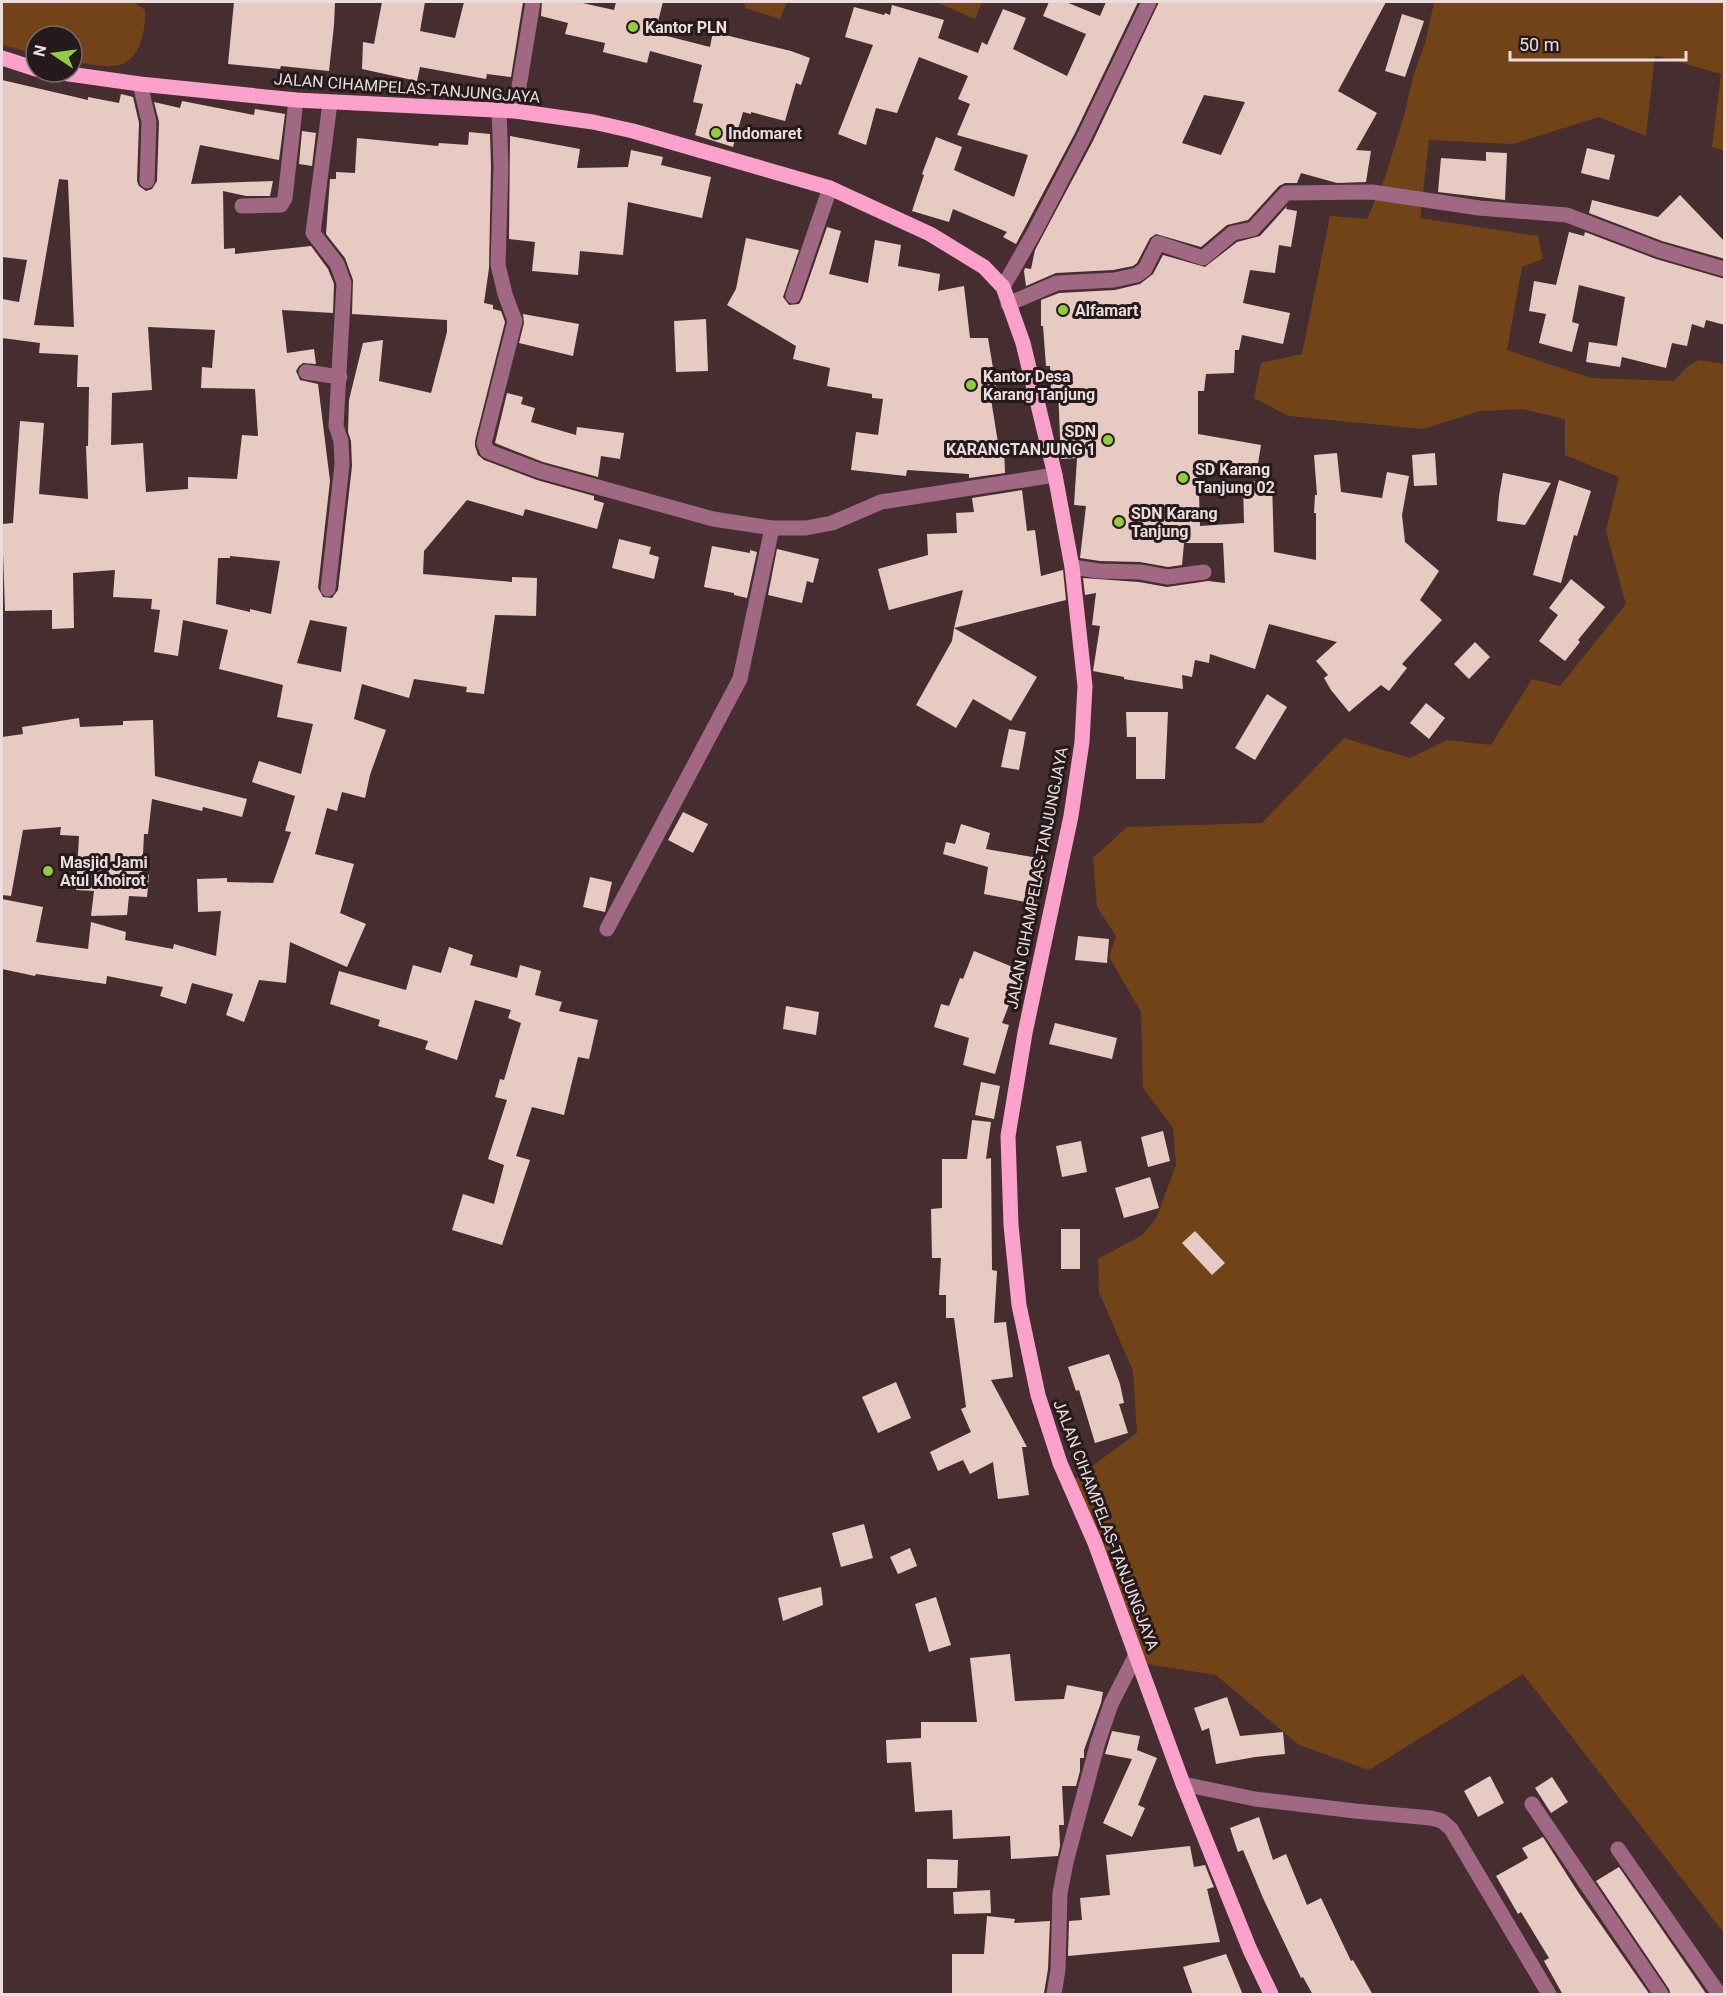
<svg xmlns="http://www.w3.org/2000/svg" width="1726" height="1996" viewBox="0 0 1726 1996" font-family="Roboto,sans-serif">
  <rect width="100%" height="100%" fill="#462e30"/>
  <g fill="#724316">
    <path d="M 2,2 L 133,2 L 145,10 C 146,30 140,64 114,66 C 101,67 85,63 72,62 L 72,36 L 36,36 L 36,54 L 2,45 Z"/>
    <path d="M 744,2 L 787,2 L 780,19 L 745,8 Z"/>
    <path d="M 936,2 L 982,2 L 975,19 Z"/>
    <path d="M 1434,2 L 1724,2 L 1724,151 L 1712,147 L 1721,74 L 1655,55 L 1646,136 L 1599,117 L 1513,144 L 1429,140 L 1420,218 L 1538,236 L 1543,259 L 1522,267 L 1507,350 L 1591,378 L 1674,381 L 1687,367 L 1698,360 L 1724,364 L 1724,1933 L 1523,1674 L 1369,1770 L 1299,1745 L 1216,1675 L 1142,1663 L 1068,1484 L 1137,1433 L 1133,1371 L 1099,1292 L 1098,1259 L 1142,1235 L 1156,1219 L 1176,1165 L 1173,1128 L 1143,1088 L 1141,1012 L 1109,957 L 1116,936 L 1097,907 L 1093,858 L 1127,827 L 1262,823 L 1344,738 L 1410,758 L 1447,740 L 1491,745 L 1532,679 L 1560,686 L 1626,604 L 1606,531 L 1619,477 L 1565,455 L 1565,419 L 1523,409 L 1480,411 L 1423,429 L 1289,416 L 1254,398 L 1261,363 L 1302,354 L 1330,216 L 1367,219 L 1385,178 L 1404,116 L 1413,77 L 1426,40 Z"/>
  </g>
  <g fill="#e7cac2" fill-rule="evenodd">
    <path d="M 234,2 L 335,2 L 334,25 L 329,71 L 281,66 L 280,69 L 228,64 Z"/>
    <path d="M 382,2 L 425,2 L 420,31 L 455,38 L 464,2 L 523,2 L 511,77 L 487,74 L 486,79 L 420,67 L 417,81 L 362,69 L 363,42 L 374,44 Z"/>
    <path d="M 542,2 L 578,2 L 614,10 L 616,2 L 663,2 L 655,33 L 710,47 L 713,32 L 791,51 L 810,58 L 801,85 L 796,83 L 785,121 L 751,112 L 751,114 L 743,112 L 733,147 L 695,135 L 703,104 L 693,102 L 702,65 L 650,51 L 647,63 L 603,52 L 605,43 L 565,34 L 568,23 L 541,16 Z"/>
    <path d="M 1049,2 L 1066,2 L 1100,16 L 1106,2 L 1138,2 L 1075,133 L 1016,244 L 1003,237 L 1007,232 L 953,209 L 949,222 L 912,211 L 924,175 L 922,174 L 936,137 L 962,147 L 954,170 L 1014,197 L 1028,155 L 957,135 L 970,104 L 958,99 L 968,76 L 919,57 L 897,113 L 876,108 L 866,145 L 838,134 L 873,45 L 845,37 L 854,7 L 884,15 L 885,13 L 890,15 L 892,5 L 944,20 L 938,38 L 978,53 L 982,42 L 987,45 L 1003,9 L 1026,18 L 1013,49 L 1067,76 L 1086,34 L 1043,16 Z"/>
    <path d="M 1159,2 L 1386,2 L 1338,91 L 1377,113 L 1356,150 L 1371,151 L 1366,182 L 1337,183 L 1301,173 L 1297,183 L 1285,183 L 1279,186 L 1248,220 L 1227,225 L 1201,247 L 1156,234 L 1150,238 L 1137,263 L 1133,266 L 1113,270 L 1056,273 L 1026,286 L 1024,271 L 1025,268 L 1031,269 L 1035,250 L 1093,141 ZM 1204,95 L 1245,102 L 1221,155 L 1182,143 Z"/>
    <path d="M 1402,14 L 1424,21 L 1405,77 L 1385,71 Z"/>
    <path d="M 2,80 L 88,100 L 88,97 L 119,103 L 121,94 L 133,97 L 139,123 L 137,181 L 139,186 L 146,191 L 152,189 L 157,181 L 159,122 L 154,102 L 180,108 L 182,101 L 254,115 L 255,109 L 285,114 L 279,160 L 200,145 L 191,184 L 273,181 L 270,196 L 246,196 L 223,191 L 224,249 L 235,248 L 235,254 L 311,246 L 328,269 L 334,284 L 333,313 L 282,310 L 287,353 L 314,349 L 316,364 L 303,363 L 299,366 L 296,371 L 300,380 L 318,384 L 330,481 L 318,588 L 323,597 L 332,598 L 338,590 L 352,466 L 351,441 L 348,432 L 349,400 L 363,343 L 383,340 L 379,381 L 431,393 L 447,332 L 447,320 L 352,314 L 353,280 L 345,258 L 326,234 L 330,179 L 336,179 L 336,172 L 355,173 L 357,138 L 438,146 L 439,143 L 468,145 L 469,132 L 490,134 L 491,166 L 489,268 L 484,303 L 493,305 L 493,309 L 501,311 L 505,322 L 475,441 L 475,446 L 478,455 L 484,460 L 537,480 L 594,496 L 594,500 L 604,503 L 597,529 L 525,509 L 523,516 L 467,500 L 424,551 L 423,574 L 512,582 L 512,577 L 537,578 L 536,616 L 495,615 L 484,694 L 466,692 L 467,687 L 414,679 L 409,698 L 362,684 L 354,719 L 386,730 L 370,775 L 365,798 L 342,792 L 337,811 L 327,808 L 315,854 L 354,864 L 340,913 L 366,924 L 347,967 L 290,942 L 286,983 L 259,980 L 244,1022 L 226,1015 L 233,994 L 192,983 L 186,1004 L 160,996 L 163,987 L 107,976 L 106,984 L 36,974 L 35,976 L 2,969 L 2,899 L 43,907 L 36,942 L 88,949 L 91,922 L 126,932 L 125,940 L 173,949 L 174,944 L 216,956 L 221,911 L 198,912 L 197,879 L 227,878 L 227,882 L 273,883 L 291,832 L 285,831 L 295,796 L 252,782 L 259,761 L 301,774 L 313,724 L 277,717 L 283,685 L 219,669 L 228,630 L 183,620 L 178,656 L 154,652 L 160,610 L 151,609 L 152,599 L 113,597 L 115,570 L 73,573 L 74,628 L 52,629 L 52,610 L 5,611 L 2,524 L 13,523 L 20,421 L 44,423 L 39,494 L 88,499 L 86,446 L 88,446 L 89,387 L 77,387 L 78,355 L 39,353 L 40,343 L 2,338 L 2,299 L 19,302 L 27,260 L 2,257 ZM 59,179 L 68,180 L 74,327 L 34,325 ZM 148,327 L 215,330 L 212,368 L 202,367 L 201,388 L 255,389 L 258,436 L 242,435 L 237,479 L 188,477 L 188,489 L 146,492 L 143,443 L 111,445 L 112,393 L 152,390 ZM 230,556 L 280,561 L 271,614 L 250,609 L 250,612 L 216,604 L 218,558 L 230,558 ZM 310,620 L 347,627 L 341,672 L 297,663 Z"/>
    <path d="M 302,131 L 316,133 L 312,166 L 299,164 Z"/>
    <path d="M 510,136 L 580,149 L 577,168 L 628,167 L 631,150 L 663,157 L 661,165 L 711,177 L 702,218 L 628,202 L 623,255 L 580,251 L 578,275 L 532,271 L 535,242 L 509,239 Z"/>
    <path d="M 1587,148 L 1615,155 L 1609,180 L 1581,173 Z"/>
    <path d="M 1486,152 L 1507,153 L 1505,200 L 1438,192 L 1441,158 L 1486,161 Z"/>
    <path d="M 1680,195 L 1725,242 L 1725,259 L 1662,241 L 1589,213 L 1592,200 L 1658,217 Z"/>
    <path d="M 1287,206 L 1286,209 L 1297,211 L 1291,247 L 1279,245 L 1275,273 L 1250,270 L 1243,303 L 1290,313 L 1283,344 L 1242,335 L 1239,350 L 1235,350 L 1234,373 L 1206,374 L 1204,391 L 1198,391 L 1198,434 L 1261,445 L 1257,470 L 1198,460 L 1200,526 L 1244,523 L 1243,482 L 1272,481 L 1274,552 L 1316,560 L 1316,513 L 1314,513 L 1315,495 L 1317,495 L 1314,455 L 1337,453 L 1341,492 L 1382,498 L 1387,472 L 1409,476 L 1402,515 L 1405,542 L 1439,571 L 1420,600 L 1442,620 L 1402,664 L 1407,668 L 1389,691 L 1381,685 L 1349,712 L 1331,690 L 1324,678 L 1328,675 L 1316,661 L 1337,642 L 1269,624 L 1255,669 L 1210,654 L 1209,663 L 1195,660 L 1192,677 L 1182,675 L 1183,689 L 1124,679 L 1124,677 L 1093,671 L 1100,626 L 1092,625 L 1096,593 L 1085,595 L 1083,578 L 1139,582 L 1167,587 L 1208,581 L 1225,583 L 1223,543 L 1184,543 L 1182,565 L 1168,567 L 1140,562 L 1100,561 L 1080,558 L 1086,506 L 1074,505 L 1077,458 L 1061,459 L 1058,389 L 1051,389 L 1050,366 L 1046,366 L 1043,326 L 1041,326 L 1041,300 L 1059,293 L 1115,290 L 1140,284 L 1153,274 L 1163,255 L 1205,267 L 1237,242 L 1260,236 Z"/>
    <path d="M 827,227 L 841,231 L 829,274 L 868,283 L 875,240 L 901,245 L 898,266 L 940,274 L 938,291 L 964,286 L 970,338 L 988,338 L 998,398 L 991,399 L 999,449 L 1004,449 L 1005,473 L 969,478 L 969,474 L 907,470 L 906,476 L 851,470 L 856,432 L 878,435 L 883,399 L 872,398 L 872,394 L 827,386 L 830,368 L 793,359 L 796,346 L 727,305 L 736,289 L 746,238 L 799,250 L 783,297 L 789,305 L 799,304 L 802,299 Z"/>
    <path d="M 1569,232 L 1584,236 L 1585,232 L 1656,259 L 1725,279 L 1725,325 L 1706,320 L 1704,328 L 1692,324 L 1687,346 L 1672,343 L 1666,368 L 1622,357 L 1620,367 L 1586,362 L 1589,342 L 1617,346 L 1625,297 L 1579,285 L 1572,322 L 1579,324 L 1572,352 L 1539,343 L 1546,314 L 1529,311 L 1534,281 L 1556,285 Z"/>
    <path d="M 523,314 L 579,324 L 573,356 L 519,343 L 524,323 Z"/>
    <path d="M 706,319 L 708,371 L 676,372 L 674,321 Z"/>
    <path d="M 507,393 L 523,397 L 521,404 L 535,408 L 531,422 L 576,435 L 577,427 L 624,433 L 620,459 L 601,456 L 598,477 L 543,462 L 495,443 Z"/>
    <path d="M 1435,453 L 1437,485 L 1414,486 L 1412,455 Z"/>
    <path d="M 1503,473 L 1551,483 L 1525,525 L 1497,521 L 1499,496 Z"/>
    <path d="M 1559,480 L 1591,491 L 1577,536 L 1574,535 L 1561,583 L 1533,575 Z"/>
    <path d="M 1022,490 L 1027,531 L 1035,530 L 1041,576 L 1063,570 L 1066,600 L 954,628 L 963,590 L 889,610 L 878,569 L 928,555 L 927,534 L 957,533 L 956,513 L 974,512 L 972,498 Z"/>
    <path d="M 619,539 L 651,547 L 649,554 L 659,557 L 654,579 L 612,568 Z"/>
    <path d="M 712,546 L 750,553 L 750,550 L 757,552 L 747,598 L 734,595 L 734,593 L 704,587 Z"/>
    <path d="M 777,549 L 819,559 L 813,583 L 807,581 L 802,603 L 768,595 Z"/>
    <path d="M 1571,579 L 1605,607 L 1578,640 L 1580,642 L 1565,661 L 1539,641 L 1558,615 L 1549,608 Z"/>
    <path d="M 954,628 L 1037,677 L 1011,721 L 973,699 L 956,728 L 916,705 L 952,641 Z"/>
    <path d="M 1475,642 L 1490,657 L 1469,679 L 1454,664 Z"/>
    <path d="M 1267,694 L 1287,707 L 1255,760 L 1235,748 Z"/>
    <path d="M 1426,703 L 1445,718 L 1429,739 L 1410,723 Z"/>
    <path d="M 1126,712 L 1168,712 L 1165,779 L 1136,779 L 1136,737 L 1127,737 Z"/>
    <path d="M 79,718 L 80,727 L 123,725 L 123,721 L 153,720 L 155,776 L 247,799 L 242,817 L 203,807 L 202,811 L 152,799 L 148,834 L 144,834 L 142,875 L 149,875 L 147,897 L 129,896 L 127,915 L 91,916 L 94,891 L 76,890 L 79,836 L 60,835 L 61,827 L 23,830 L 11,896 L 2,895 L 2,737 L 23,734 L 22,727 Z"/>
    <path d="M 1009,729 L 1026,732 L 1019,770 L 1001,767 Z"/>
    <path d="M 683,812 L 708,824 L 693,853 L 668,840 Z"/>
    <path d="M 961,824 L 990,833 L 986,849 L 1044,859 L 1036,904 L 984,894 L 988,867 L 943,854 L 946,842 L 955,844 Z"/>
    <path d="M 590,877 L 612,882 L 605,912 L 583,907 Z"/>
    <path d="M 1078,936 L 1109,939 L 1107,963 L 1075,960 Z"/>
    <path d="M 449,947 L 473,955 L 470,965 L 517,978 L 520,965 L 541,971 L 535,995 L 562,1002 L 559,1011 L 598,1020 L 589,1059 L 578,1057 L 564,1115 L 532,1107 L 516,1156 L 530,1160 L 502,1245 L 452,1230 L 463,1194 L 494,1204 L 504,1165 L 488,1159 L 507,1100 L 495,1097 L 500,1079 L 504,1080 L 521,1023 L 508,1018 L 511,1010 L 475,1000 L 457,1060 L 425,1049 L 428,1041 L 378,1026 L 380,1020 L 330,1004 L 339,971 L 406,990 L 413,965 L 441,973 Z"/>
    <path d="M 974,951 L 1022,971 L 1002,1023 L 1009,1025 L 995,1074 L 963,1065 L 969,1038 L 934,1027 L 941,1004 L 949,1006 L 960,978 L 963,979 Z"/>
    <path d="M 786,1006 L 819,1012 L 816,1035 L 783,1029 Z"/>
    <path d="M 1055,1023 L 1117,1038 L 1112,1059 L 1049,1044 Z"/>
    <path d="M 981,1082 L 1000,1086 L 994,1119 L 975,1115 Z"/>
    <path d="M 972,1120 L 991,1122 L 986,1159 L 991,1158 L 992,1270 L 997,1271 L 994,1323 L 1006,1322 L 1013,1377 L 991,1380 L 1027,1447 L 1022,1447 L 1029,1495 L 998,1499 L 993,1462 L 970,1474 L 963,1460 L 938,1471 L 930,1452 L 971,1432 L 961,1409 L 966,1407 L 954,1318 L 946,1318 L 946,1295 L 939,1295 L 941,1258 L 932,1258 L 931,1209 L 942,1208 L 942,1159 L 967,1159 Z"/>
    <path d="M 1163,1131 L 1170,1161 L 1148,1167 L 1141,1137 Z"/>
    <path d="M 1081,1141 L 1087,1172 L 1062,1177 L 1056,1146 Z"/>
    <path d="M 1150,1177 L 1159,1208 L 1124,1218 L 1115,1188 Z"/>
    <rect x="1061" y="1229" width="19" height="40"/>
    <path d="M 1195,1231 L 1225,1263 L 1212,1275 L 1182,1243 Z"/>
    <path d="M 1109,1354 L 1120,1384 L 1124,1403 L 1119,1404 L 1128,1433 L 1095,1443 L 1079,1390 L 1076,1391 L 1068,1367 Z"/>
    <path d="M 896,1382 L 911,1418 L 878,1433 L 862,1397 Z"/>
    <path d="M 864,1524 L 873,1558 L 841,1567 L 832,1533 Z"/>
    <path d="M 910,1548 L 917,1566 L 898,1574 L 890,1557 Z"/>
    <path d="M 821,1587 L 823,1605 L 783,1621 L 778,1598 Z"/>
    <path d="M 936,1597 L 951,1645 L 929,1652 L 915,1604 Z"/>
    <path d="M 1010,1654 L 1015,1701 L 1064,1699 L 1067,1685 L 1103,1692 L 1101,1703 L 1084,1750 L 1084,1758 L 1080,1758 L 1080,1771 L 1076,1786 L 1062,1786 L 1064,1825 L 1059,1825 L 1060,1846 L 1058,1856 L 1011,1859 L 1010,1836 L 953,1839 L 952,1810 L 915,1812 L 911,1762 L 887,1763 L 886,1740 L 921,1738 L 921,1722 L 977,1722 L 970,1658 Z"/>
    <path d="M 1227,1697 L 1240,1736 L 1283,1732 L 1285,1754 L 1255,1757 L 1216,1764 L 1209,1728 L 1202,1731 L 1194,1708 Z"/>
    <path d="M 1112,1731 L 1140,1736 L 1137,1750 L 1157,1758 L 1138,1805 L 1145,1808 L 1132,1837 L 1103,1823 L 1132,1759 L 1105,1754 Z"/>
    <path d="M 1490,1776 L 1504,1803 L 1478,1817 L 1464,1791 Z"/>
    <path d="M 1552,1777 L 1568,1802 L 1551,1813 L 1535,1788 Z"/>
    <path d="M 1259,1817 L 1273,1860 L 1286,1854 L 1307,1905 L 1321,1898 L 1351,1961 L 1353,1960 L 1373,1995 L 1313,1995 L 1303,1977 L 1301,1978 L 1263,1898 L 1243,1850 L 1238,1852 L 1230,1828 Z"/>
    <path d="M 1543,1837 L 1578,1892 L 1650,1995 L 1563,1995 L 1544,1961 L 1549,1958 L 1521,1912 L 1518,1914 L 1496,1876 L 1528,1858 L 1522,1848 Z"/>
    <path d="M 1190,1846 L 1194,1867 L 1205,1865 L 1213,1885 L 1214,1887 L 1207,1889 L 1220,1942 L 1068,1956 L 1069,1921 L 1082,1920 L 1080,1898 L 1110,1895 L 1106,1855 Z"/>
    <path d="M 927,1859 L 958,1860 L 957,1888 L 927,1888 Z"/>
    <path d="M 1619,1867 L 1707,1995 L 1671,1995 L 1669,1989 L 1596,1881 Z"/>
    <path d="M 990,1890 L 991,1913 L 954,1914 L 953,1892 Z"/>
    <path d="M 987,1916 L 1015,1919 L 1014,1923 L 1050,1921 L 1048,1969 L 1044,1993 L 1035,1995 L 952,1995 L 952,1954 L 984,1954 Z"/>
    <path d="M 1226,1954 L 1243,1995 L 1193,1995 L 1183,1967 Z"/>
  </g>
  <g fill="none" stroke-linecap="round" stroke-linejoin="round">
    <g stroke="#a06883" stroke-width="15">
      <path d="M 140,84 L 149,122 L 147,181"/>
      <path d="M 499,110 L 501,166 L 498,265 L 505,294 L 515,321 L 484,443 L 487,451 L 540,471 L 713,519 L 772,528 L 806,528 L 832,523 L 881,502 L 1055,475"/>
      <path d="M 515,111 L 533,2"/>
      <path d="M 242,206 L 281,205 L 285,198 L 296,100"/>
      <path d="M 1003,287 L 1035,231 L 1084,137 L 1149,2"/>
      <path d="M 793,296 L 830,188"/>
      <path d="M 1008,304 L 1057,283 L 1114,280 L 1137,275 L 1145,269 L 1158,243 L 1203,258 L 1233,233 L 1253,229 L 1286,193 L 1372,192 L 1479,208 L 1567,215 L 1659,250 L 1724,269"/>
      <path d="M 306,372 L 340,377"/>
      <path d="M 1072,567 L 1099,571 L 1140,572 L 1168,577 L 1204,572"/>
      <path d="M 328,589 L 342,465 L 341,441 L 336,426 L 344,283 L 337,264 L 313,233 L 330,103"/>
      <path d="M 607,929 L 740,679 L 772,528"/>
      <path d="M 1183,1784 L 1255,1799 L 1355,1811 L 1431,1818 L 1442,1821 L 1451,1829 L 1549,1994"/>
      <path d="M 1532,1804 L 1661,1994"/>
      <path d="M 1618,1849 L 1719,1994"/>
      <path d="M 1054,1994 L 1058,1970 L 1060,1893 L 1066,1862 L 1098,1742 L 1111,1704 L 1136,1655"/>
    </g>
    <g stroke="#fca1cc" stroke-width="15">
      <path d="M 2,58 L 36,69"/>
      <path d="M 55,72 L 140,84 L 296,100 L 515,111 L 593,122 L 633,131 L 830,188 L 930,234 L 984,267 L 1003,287 L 1023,343 L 1055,475 L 1072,567 L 1085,686 L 1082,742 L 1071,816 L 1025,1033 L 1008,1136 L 1011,1225 L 1019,1305 L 1038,1395 L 1060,1463 L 1095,1543 L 1183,1784 L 1250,1950 L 1271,1994"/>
    </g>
  </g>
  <g fill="#92cd3f" stroke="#251a1b" stroke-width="2">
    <circle cx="633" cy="27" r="6"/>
    <circle cx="716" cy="133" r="6"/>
    <circle cx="1063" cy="310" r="6"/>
    <circle cx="971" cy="385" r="6"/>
    <circle cx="1108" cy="440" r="6"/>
    <circle cx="1183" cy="478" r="6"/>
    <circle cx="1119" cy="522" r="6"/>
    <circle cx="48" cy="871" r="6"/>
  </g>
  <g text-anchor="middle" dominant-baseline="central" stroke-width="6" stroke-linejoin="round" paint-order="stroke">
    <g font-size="16" font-weight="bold" fill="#ebdcdd" stroke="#251a1b" text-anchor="start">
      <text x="645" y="27">Kantor PLN</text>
      <text x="728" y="133">Indomaret</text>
      <text x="1075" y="310">Alfamart</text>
      <text x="983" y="376">Kantor Desa<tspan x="983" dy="18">Karang Tanjung</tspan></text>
      <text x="1096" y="431" text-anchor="end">SDN<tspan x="1096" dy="18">KARANGTANJUNG 1</tspan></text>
      <text x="1195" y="469">SD Karang<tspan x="1195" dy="18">Tanjung 02</tspan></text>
      <text x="1131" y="513">SDN Karang<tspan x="1131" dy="18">Tanjung</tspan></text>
      <text x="60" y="862">Masjid Jami<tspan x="60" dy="18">Atul Khoirot</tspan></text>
    </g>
    <g font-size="16" fill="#ebdcdd" stroke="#251a1b">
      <text transform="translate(407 88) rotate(4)">JALAN CIHAMPELAS-TANJUNGJAYA</text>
      <text transform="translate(1037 878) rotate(-79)">JALAN CIHAMPELAS-TANJUNGJAYA</text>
      <text transform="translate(1106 1525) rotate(69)">JALAN CIHAMPELAS-TANJUNGJAYA</text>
    </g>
  </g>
  <rect width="1726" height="1996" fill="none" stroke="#ebdcdd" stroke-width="6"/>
  <g transform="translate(54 54) rotate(283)"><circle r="28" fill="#251a1b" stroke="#746869" stroke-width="1.5"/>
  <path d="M0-4.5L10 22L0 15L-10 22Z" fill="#92cd3f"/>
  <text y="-9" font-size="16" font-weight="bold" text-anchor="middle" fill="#ebdcdd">N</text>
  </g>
  <path d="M1510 51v9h176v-9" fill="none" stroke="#ebdcdd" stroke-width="3"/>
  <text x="1519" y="51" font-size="18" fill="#ebdcdd" stroke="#251a1b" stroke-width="4.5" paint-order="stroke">50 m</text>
</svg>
